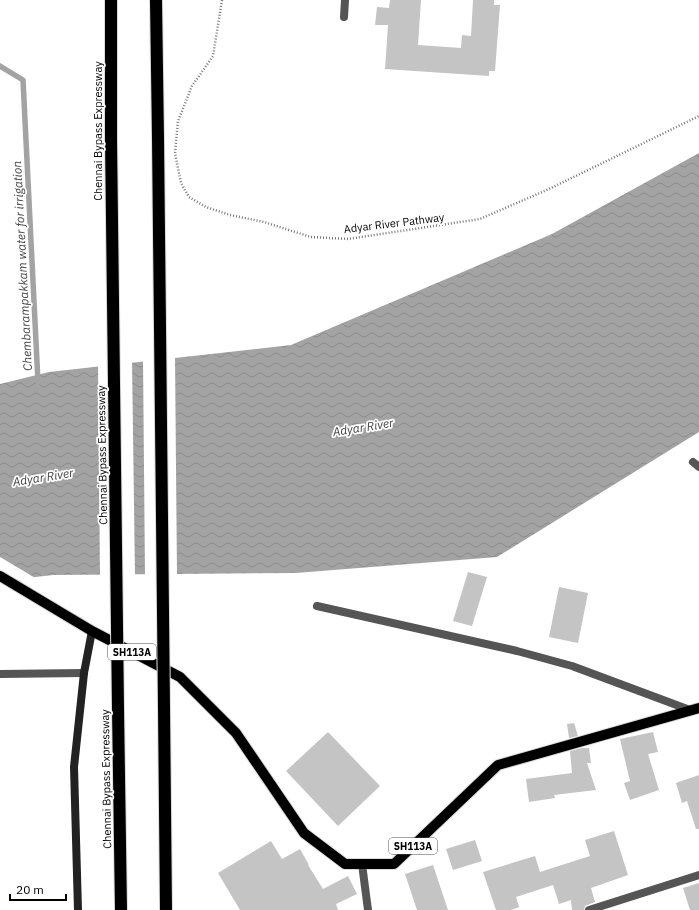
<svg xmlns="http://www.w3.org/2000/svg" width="699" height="910" viewBox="0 0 699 910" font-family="'IBM Plex Sans',sans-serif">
  <defs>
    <pattern id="water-waves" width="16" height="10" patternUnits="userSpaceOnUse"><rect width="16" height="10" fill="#a3a3a3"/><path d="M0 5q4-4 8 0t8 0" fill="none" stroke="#8b8b8b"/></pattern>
  </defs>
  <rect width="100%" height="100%" fill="#fff"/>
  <path fill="url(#water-waves)" d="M 699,153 L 699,432 L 497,557 L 296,573 L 53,575 L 0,581 L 0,384 L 49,372 L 291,345 L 552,234 Z"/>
  <g fill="#fff">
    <path d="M 175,356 L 177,576 L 145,576 L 143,359 Z"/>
    <path d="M 132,361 L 135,576 L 100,577 L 98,364 Z"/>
    <path d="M 0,557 L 37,579 L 0,583 Z"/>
  </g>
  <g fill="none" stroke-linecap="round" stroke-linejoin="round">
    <path stroke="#a3a3a3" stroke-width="5.5" d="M 0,66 L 23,80 L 38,382"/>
  </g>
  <g fill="#c4c4c4">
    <path d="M 390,0 L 421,0 L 418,45 L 461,48 L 462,35 L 471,36 L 473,0 L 494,0 L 494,5 L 500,5 L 495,71 L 489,71 L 489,76 L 385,69 L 388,25 L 375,25 L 377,7 L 389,8 Z"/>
    <path d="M 468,572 L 487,577 L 472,626 L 453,621 Z"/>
    <path d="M 559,587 L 588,593 L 578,643 L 549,637 Z"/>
    <path d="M 574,723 L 578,736 L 569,738 L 567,724 Z"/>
    <path d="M 328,732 L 380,786 L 338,826 L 286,771 Z"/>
    <path d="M 653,732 L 658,752 L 648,754 L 659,790 L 630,800 L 624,783 L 630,781 L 620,739 Z"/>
    <path d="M 582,748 L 589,748 L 591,763 L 587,763 L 596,790 L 554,795 L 555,798 L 529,802 L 526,779 L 572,773 L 570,751 Z"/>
    <path d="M 699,775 L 699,829 L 696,829 L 687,801 L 682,803 L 676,783 Z"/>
    <path d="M 614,831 L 628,875 L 591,888 L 595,902 L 585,906 L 584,910 L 572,910 L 571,900 L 559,904 L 553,885 L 516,897 L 519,907 L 511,910 L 496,910 L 483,872 L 535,856 L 540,872 L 590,856 L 585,840 Z"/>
    <path d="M 475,840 L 482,861 L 453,870 L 446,849 Z"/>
    <path d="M 271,841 L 282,859 L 300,849 L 309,865 L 308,865 L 323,889 L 348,876 L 357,894 L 336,904 L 338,910 L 240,910 L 218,873 Z"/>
    <path d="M 433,865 L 448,910 L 417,910 L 405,874 Z"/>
    <path d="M 699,883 L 699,910 L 690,910 L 683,888 Z"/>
  </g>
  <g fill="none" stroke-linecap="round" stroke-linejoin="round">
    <defs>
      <path id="primary" d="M 0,576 L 92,631 L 180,677 L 236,733 L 304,833 L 345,864 L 394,864 L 498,765 L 699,708"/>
      <g id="highway">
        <path d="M 111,0 L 111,139"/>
        <path d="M 156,0 L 158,138"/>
        <path d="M 164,707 L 166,910"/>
        <path d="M 118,708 L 121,910"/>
      </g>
    </defs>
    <use href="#primary" stroke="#dbdbdb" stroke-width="12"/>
    <use href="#highway" stroke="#dbdbdb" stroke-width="14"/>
    <path stroke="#777" stroke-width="2.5" stroke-dasharray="1 2" stroke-linecap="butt" d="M 222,0 L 213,56 L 192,86 L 178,121 L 175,153 L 181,183 L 189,197 L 206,207 L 230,215 L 264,222 L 311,237 L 348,239 L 480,219 L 549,189 L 699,116"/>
    <path stroke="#555" stroke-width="8" d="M 344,17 L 345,0"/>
    <g stroke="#555" stroke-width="8">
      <path d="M 693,462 L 699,467"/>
      <path d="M 317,606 L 517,651 L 572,666 L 690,710"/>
      <path d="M 0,674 L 84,673"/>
      <path d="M 362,864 L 368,910"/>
      <path d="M 589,910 L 699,875"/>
    </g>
    <path stroke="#222" stroke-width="8" d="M 78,910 L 74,767 L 84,673 L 92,631"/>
    <use href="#primary" stroke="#000" stroke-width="10"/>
    <use href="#highway" stroke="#000" stroke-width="12"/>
    <defs>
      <g id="highway-bridge">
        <path d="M 158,138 L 164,707"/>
        <path d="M 111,139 L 118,708"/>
      </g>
    </defs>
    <use href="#highway-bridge" stroke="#dbdbdb" stroke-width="14" stroke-linecap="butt"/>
    <use href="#highway-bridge" stroke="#000" stroke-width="12"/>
  </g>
  <g text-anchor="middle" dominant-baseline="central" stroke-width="3.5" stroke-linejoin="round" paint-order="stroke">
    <g fill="#fff" stroke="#4c4c4c" stroke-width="1">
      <rect x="108" y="644" width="48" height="16" rx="3"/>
      <rect x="389" y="838" width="48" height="16" rx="3"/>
    </g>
    <g font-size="10" font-weight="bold" fill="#000">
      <text x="132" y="652">SH113A</text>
      <text x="413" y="846">SH113A</text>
    </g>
    <g font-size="11" fill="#000" stroke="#fff">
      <text transform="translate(98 131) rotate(-90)">Chennai Bypass Expressway</text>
      <text transform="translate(394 223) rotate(-7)">Adyar River Pathway</text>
      <text transform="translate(102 455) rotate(-91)">Chennai Bypass Expressway</text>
      <text transform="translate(106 779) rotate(-91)">Chennai Bypass Expressway</text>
    </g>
    <g font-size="12" font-style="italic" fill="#444" stroke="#fff">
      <text transform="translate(22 266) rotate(-93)">Chembarampakkam water for irrigation</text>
      <text transform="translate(363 427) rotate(-9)">Adyar River</text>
      <text transform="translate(43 477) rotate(-9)">Adyar River</text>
    </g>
  </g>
  <path d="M10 894v6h56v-6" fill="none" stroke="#000000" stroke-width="2"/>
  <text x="16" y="894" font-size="12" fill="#000000" stroke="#ffffff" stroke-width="3" paint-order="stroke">20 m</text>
</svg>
